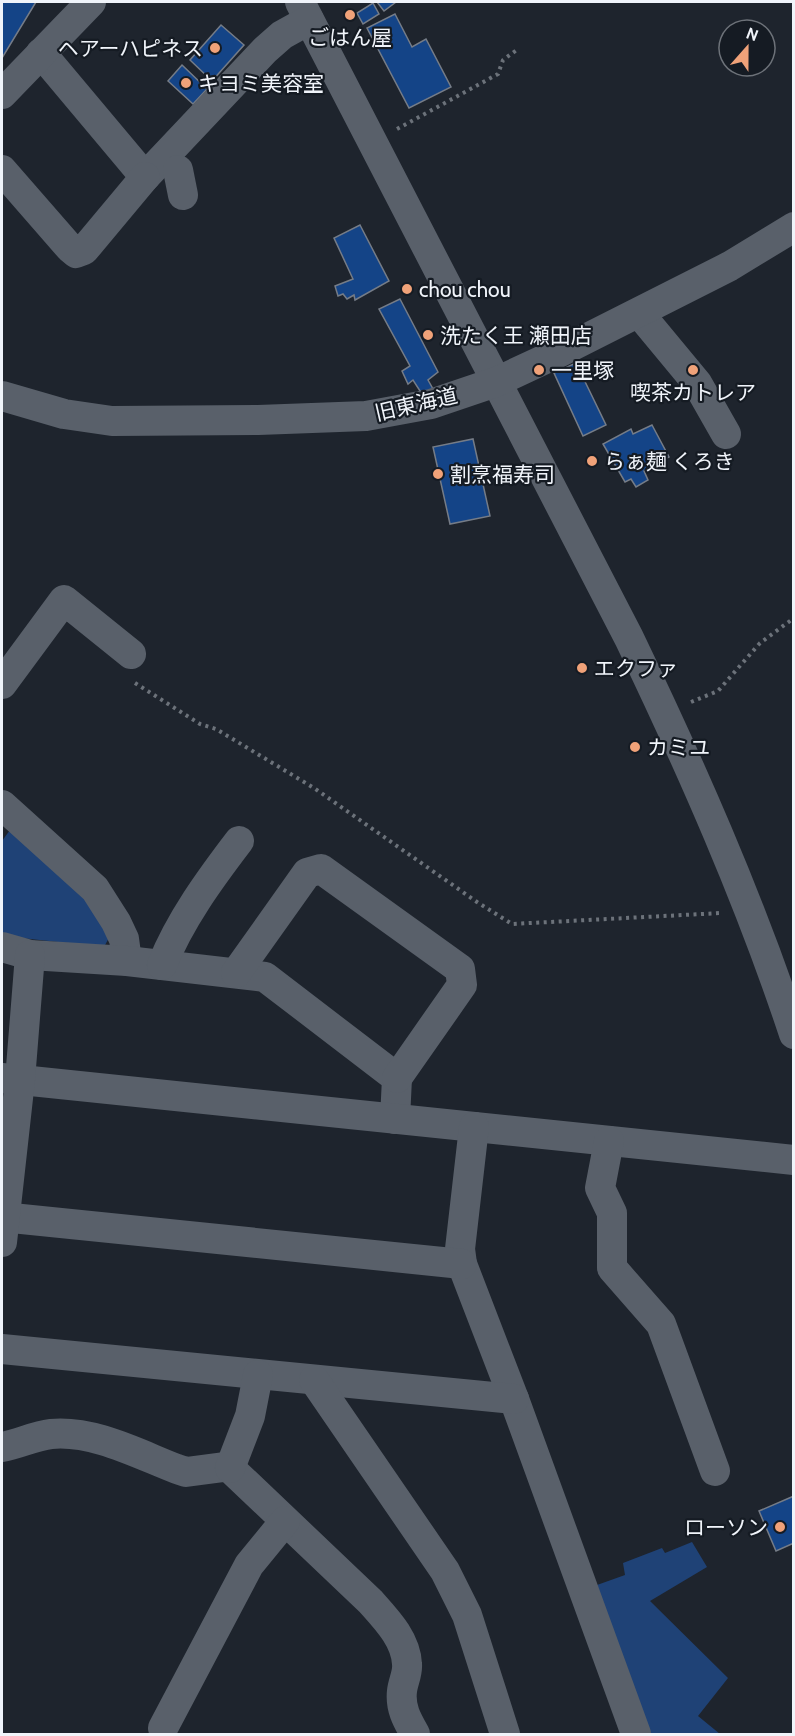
<svg xmlns="http://www.w3.org/2000/svg" width="795" height="1736" viewBox="0 0 795 1736" font-family="Cabin,'Noto Sans JP',sans-serif">
  <rect width="100%" height="100%" fill="#1e242d"/>
  <g fill="#1f4276">
    <path d="M 10,830 L 77,887 L 111,934 L 104,947 L 12,937 L 2,933 L 2,841 Z"/>
    <path d="M 692,1542 L 707,1567 L 650,1601 L 728,1678 L 698,1716 L 720,1734 L 651,1734 L 597,1585 L 625,1575 L 623,1563 L 662,1548 L 665,1553 Z"/>
  </g>
  <g fill="#144487" stroke="#757c87" stroke-width="1.5">
    <path d="M 2,2 L 36,2 L 2,58 Z"/>
    <path d="M 377,2 L 396,2 L 384,11 Z"/>
    <path d="M 373,3 L 379,14 L 363,24 L 357,13 Z"/>
    <path d="M 395,14 L 412,47 L 426,39 L 451,87 L 409,108 L 367,28 Z"/>
    <path d="M 221,25 L 244,45 L 212,81 L 190,60 Z"/>
    <path d="M 182,65 L 207,89 L 193,104 L 168,81 Z"/>
    <path d="M 360,225 L 389,281 L 355,300 L 354,295 L 347,299 L 343,294 L 338,296 L 335,286 L 353,279 L 334,238 Z"/>
    <path d="M 400,299 L 438,372 L 428,380 L 433,389 L 422,394 L 413,380 L 408,384 L 402,371 L 410,366 L 379,309 Z"/>
    <path d="M 576,363 L 606,425 L 583,436 L 554,373 Z"/>
    <path d="M 652,425 L 669,457 L 644,471 L 648,480 L 636,487 L 631,479 L 625,482 L 603,444 L 631,429 L 633,434 Z"/>
    <path d="M 473,439 L 490,516 L 450,524 L 433,447 Z"/>
    <path d="M 794,1496 L 794,1543 L 776,1551 L 759,1511 Z"/>
  </g>
  <g fill="none" stroke-linecap="round" stroke-linejoin="round">
    <g stroke="#6c727a" stroke-width="4" stroke-dasharray="3 4.5" stroke-linecap="butt">
      <path d="M 397,129 L 498,74 L 503,60 L 518,49"/>
      <path d="M 135,683 L 200,724 L 216,729 L 314,788 L 477,902 L 512,924 L 721,913"/>
      <path d="M 691,702 L 718,691 L 760,643 L 794,618"/>
    </g>
    <g stroke="#59606a" stroke-width="30">
      <path d="M 300,2 L 629,638 C 691,767 749,898 794,1034"/>
      <path d="M 41,53 L 145,177 L 265,50 L 282,35 L 309,20"/>
      <path d="M 2,94 L 91,2"/>
      <path d="M 2,170 L 70,248 L 76,253 L 84,250 L 145,177"/>
      <path d="M 178,170 L 183,195"/>
      <path d="M 639,313 L 697,383 L 726,434"/>
      <path d="M 2,396 L 64,414 L 112,421 L 258,420 L 366,416 L 431,404 L 496,382 L 556,354 L 730,266 L 794,227"/>
      <path d="M 2,684 L 64,600 L 131,654"/>
      <path d="M 2,805 L 95,889 L 116,922 L 124,939 L 127,961"/>
      <path d="M 2,947 L 30,955 L 127,961 L 265,977 L 397,1078 L 395,1119"/>
      <path d="M 162,965 C 180,920 210,879 239,841"/>
      <path d="M 236,973 L 307,873 L 321,869 L 460,969 L 462,985 L 397,1078"/>
      <path d="M 2,1078 L 794,1160"/>
      <path d="M 474,1127 L 460,1249 L 462,1264 L 514,1399 L 636,1734"/>
      <path d="M 609,1141 L 600,1188 L 612,1213 L 612,1268 L 661,1324 L 715,1471"/>
      <path d="M 2,1217 L 462,1264"/>
      <path d="M 2,1242 L 20,1080 L 30,955"/>
      <path d="M 2,1349 L 514,1399"/>
      <path d="M 314,1380 L 445,1571 L 467,1615 L 505,1734"/>
      <path d="M 2,1447 C 19,1444 34,1436 51,1434 C 94,1430 138,1454 177,1469 L 186,1472 L 224,1467 L 230,1468 L 370,1601 C 386,1619 406,1639 407,1664 C 408,1673 403,1682 402,1691 C 400,1708 407,1720 415,1734"/>
      <path d="M 230,1468 L 250,1416 L 258,1375"/>
      <path d="M 163,1728 L 249,1565 L 285,1521"/>
    </g>
  </g>
  <g fill="#f0a279" stroke="#151b23" stroke-width="2">
    <circle cx="350" cy="15" r="6"/>
    <circle cx="215" cy="48" r="6"/>
    <circle cx="186" cy="83" r="6"/>
    <circle cx="407" cy="289" r="6"/>
    <circle cx="428" cy="335" r="6"/>
    <circle cx="539" cy="370" r="6"/>
    <circle cx="693" cy="370" r="6"/>
    <circle cx="592" cy="461" r="6"/>
    <circle cx="438" cy="474" r="6"/>
    <circle cx="582" cy="668" r="6"/>
    <circle cx="635" cy="747" r="6"/>
    <circle cx="780" cy="1527" r="6"/>
  </g>
  <g text-anchor="middle" dominant-baseline="central" stroke-width="4.5" stroke-linejoin="round" paint-order="stroke">
    <g font-size="21" fill="#f0f4fa" stroke="#151b23" text-anchor="start">
      <text x="350" y="37" text-anchor="middle">ごはん屋</text>
      <text x="203" y="48" text-anchor="end">ヘアーハピネス</text>
      <text x="198" y="83">キヨミ美容室</text>
      <text x="419" y="289">chou chou</text>
      <text x="440" y="335">洗たく王 瀬田店</text>
      <text x="551" y="370">一里塚</text>
      <text x="693" y="392" text-anchor="middle">喫茶カトレア</text>
      <text x="604" y="461">らぁ麺 くろき</text>
      <text x="450" y="474">割烹福寿司</text>
      <text x="594" y="668">エクファ</text>
      <text x="647" y="747">カミユ</text>
      <text x="768" y="1527" text-anchor="end">ローソン</text>
    </g>
    <g font-size="21" fill="#f0f4fa" stroke="#151b23">
      <text transform="translate(416 404) rotate(-13)">旧東海道</text>
    </g>
  </g>
  <rect width="795" height="1736" fill="none" stroke="#f0f4fa" stroke-width="6"/>
  <g transform="translate(747 48) rotate(21)"><circle r="28" fill="#151b23" stroke="#6d7279" stroke-width="1.5"/>
  <path d="M0-4.5L10 22L0 15L-10 22Z" fill="#f0a279"/>
  <text y="-9" font-size="16" font-weight="bold" text-anchor="middle" fill="#f0f4fa">N</text>
  </g>
</svg>
